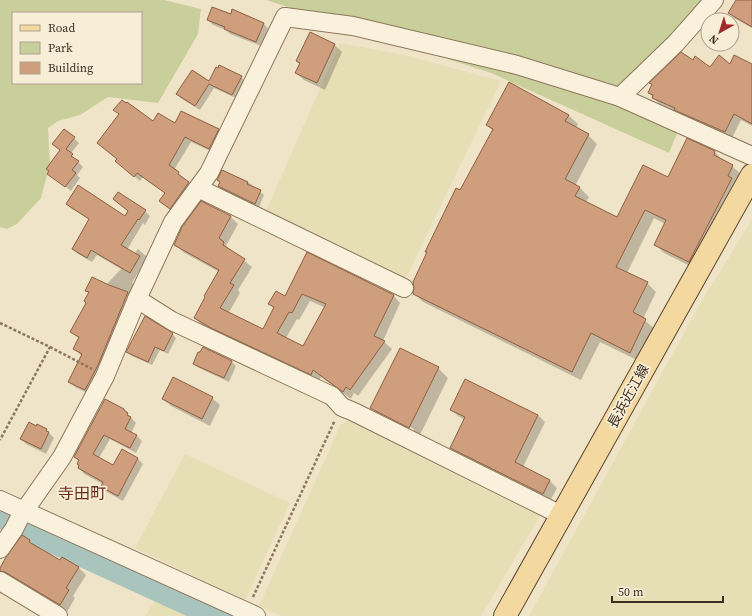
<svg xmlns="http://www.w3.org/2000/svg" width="752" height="616" viewBox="0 0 752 616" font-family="'Source Serif 4','Noto Sans JP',serif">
  <rect width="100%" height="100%" fill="#f0e4c8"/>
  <g fill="#e6deb5">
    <path d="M 340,43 L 404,55 L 501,81 L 404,282 L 264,216 Z"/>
    <path d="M 752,220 L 752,616 L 529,616 L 701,302 Z"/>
    <path d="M 353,419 L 541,514 L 481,616 L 282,616 L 259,606 L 341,424 Z"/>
    <path d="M 185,454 L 290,503 L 245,600 L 135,548 Z"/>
    <path d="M 159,595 L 202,616 L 145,616 Z"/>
  </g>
  <g fill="#c9cf9b" fill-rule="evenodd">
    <path d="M 0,0 L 164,0 L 201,9 L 198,34 L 158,103 L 108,97 L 80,115 L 58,121 L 48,128 L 50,164 L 41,198 L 17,224 L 7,229 L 0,227 ZM 13,13 L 141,13 L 141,83 L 13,83 Z"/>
    <path d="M 266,0 L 708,0 L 610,101 L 678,131 L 669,153 L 491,73 Z"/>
  </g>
  <g fill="#0003" fill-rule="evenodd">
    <path d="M 737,0 L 752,0 L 752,28 L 734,18 L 729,13 Z"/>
    <path d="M 231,15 L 263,23 L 268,28 L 261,46 L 230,34 L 226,30 L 213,25 L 208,20 Z"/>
    <path d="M 310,34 L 335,45 L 342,52 L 325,90 L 304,80 L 296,73 L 300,64 L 297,61 Z"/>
    <path d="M 693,61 L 710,68 L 730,65 L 752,65 L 752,126 L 741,120 L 732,138 L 682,116 L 679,113 L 660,104 L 653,98 L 653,97 L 649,93 L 653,85 L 651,83 Z"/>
    <path d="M 218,69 L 241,77 L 246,82 L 238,99 L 214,88 L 200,110 L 182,99 L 177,94 L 209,82 Z"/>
    <path d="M 115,110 L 153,123 L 218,129 L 224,135 L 215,153 L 191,142 L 174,170 L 194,188 L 176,213 L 160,201 L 166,194 L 143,177 L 140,181 L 122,166 L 118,160 L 120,115 Z"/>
    <path d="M 568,115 L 578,124 L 576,128 L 588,135 L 597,144 L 575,186 L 580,188 L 589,197 L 586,202 L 617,218 L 668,179 L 687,140 L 715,152 L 724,162 L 732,166 L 742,175 L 698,270 L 664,253 L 655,244 L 665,224 L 654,218 L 627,273 L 647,283 L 656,292 L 643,319 L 655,329 L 639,361 L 600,342 L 581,380 L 423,302 L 414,293 L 460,192 L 493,131 L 487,125 Z"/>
    <path d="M 74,138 L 79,143 L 70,154 L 83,167 L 77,175 L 80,178 L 71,191 L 54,178 L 48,169 Z"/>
    <path d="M 223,171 L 248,182 L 264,195 L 259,207 L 223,190 L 219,186 L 220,183 L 218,180 Z"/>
    <path d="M 67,204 L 125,217 L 145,211 L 150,216 L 145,225 L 143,223 L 127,250 L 134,254 L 138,249 L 147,257 L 132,283 L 137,288 L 91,395 L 75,387 L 69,381 L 82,356 L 74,349 L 79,339 L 72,332 L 87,303 L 89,293 L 86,290 L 106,285 L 121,269 L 97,255 L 92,262 L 78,254 L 73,249 L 90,220 L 72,209 Z"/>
    <path d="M 231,217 L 238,224 L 226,246 L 252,267 L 238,290 L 240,293 L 228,314 L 263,330 L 274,309 L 270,304 L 285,297 L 307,254 L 393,295 L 400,303 L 383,341 L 392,349 L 358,396 L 354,393 L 351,399 L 321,377 L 319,381 L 220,335 L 202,325 L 195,318 L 219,272 L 183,252 L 175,244 ZM 310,301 L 326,308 L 304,347 L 286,338 L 297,319 L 299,320 Z"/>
    <path d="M 172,334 L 176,338 L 168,354 L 160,350 L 152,365 L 132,356 L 127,352 Z"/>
    <path d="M 232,362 L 236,366 L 229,382 L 199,368 L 194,364 Z"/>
    <path d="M 438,368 L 448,378 L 419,437 L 381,418 L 372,408 ZM 382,413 L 414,429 L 413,431 L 382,415 Z"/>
    <path d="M 212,398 L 220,405 L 210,426 L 171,406 L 163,399 Z"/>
    <path d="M 451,409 L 538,415 L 545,422 L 523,467 L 550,481 L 557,488 L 550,501 L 458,455 L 451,448 L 465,420 L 458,416 Z"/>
    <path d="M 124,410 L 136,423 L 131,433 L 137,436 L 142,441 L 136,453 L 110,439 L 99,458 L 113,466 L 137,458 L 143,464 L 123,501 L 107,492 L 102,487 L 103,484 L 84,474 L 79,468 L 80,461 L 75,457 Z"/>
    <path d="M 36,427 L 46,430 L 54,438 L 46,454 L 26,444 L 21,439 Z"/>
    <path d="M 29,541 L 35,547 L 60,562 L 63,558 L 79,568 L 86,575 L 73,596 L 75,598 L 67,612 L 14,579 L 7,578 L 0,572 L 0,570 Z"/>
  </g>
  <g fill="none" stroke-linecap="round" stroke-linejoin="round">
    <path stroke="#a9c4bc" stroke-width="27" d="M 0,514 L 29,529 L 219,616"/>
  </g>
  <g fill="#cf9f7d" stroke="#8d5f41" fill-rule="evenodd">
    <path d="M 736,0 L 752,0 L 752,27 L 728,13 Z"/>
    <path d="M 212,7 L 231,14 L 232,9 L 264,23 L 256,42 L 224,29 L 225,27 L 207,20 Z"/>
    <path d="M 310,32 L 335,44 L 317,83 L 295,73 L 300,63 L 296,61 Z"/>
    <path d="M 681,52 L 693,60 L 695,56 L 710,67 L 719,55 L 730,64 L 734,55 L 752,64 L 752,124 L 734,114 L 725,132 L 674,110 L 675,108 L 652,98 L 653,95 L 648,93 L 652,84 L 649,83 Z"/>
    <path d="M 219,65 L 242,76 L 232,95 L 209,84 L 195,106 L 176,94 L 192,70 L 209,81 L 216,67 L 218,68 Z"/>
    <path d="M 509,82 L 569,115 L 565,121 L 589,134 L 565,179 L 580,187 L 575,196 L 617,217 L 643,165 L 668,177 L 687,138 L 715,151 L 714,155 L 733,165 L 728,176 L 732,178 L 689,262 L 654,245 L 666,220 L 645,210 L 616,267 L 648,282 L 633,312 L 646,319 L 630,353 L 591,333 L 572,372 L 413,294 L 414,288 L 413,282 L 427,252 L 425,252 L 456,188 L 460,190 L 493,129 L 486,125 Z"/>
    <path d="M 122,100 L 126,103 L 127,102 L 153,121 L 158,113 L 175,123 L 181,111 L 219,129 L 209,149 L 185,137 L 169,165 L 179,172 L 178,174 L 189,182 L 170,209 L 159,201 L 165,193 L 137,173 L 134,177 L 115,161 L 117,159 L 97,143 L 119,114 L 113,110 Z"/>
    <path d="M 64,129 L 75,137 L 66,149 L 73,154 L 71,156 L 79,161 L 72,170 L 76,173 L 65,187 L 47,174 L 49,171 L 46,169 L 60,150 L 52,144 Z"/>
    <path d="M 222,170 L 248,182 L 247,184 L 261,190 L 255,204 L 218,186 L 220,182 L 217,180 Z"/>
    <path d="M 78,185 L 125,216 L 128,211 L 113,199 L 118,192 L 146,210 L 139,220 L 138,219 L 121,245 L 140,256 L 130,273 L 91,250 L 87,258 L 72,249 L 89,219 L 66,204 Z"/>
    <path d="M 201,201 L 231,216 L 219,238 L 224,242 L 223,245 L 245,259 L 230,283 L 234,285 L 220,308 L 263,329 L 274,307 L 268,304 L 276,291 L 285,296 L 307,252 L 394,295 L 374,336 L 385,341 L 350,390 L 346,387 L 343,392 L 313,370 L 311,375 L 211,328 L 194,318 L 205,297 L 204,296 L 219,270 L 174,245 L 182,227 ZM 302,294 L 326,304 L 303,346 L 277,333 L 289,312 L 292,313 Z"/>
    <path d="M 92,277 L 109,285 L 128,292 L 98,365 L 85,390 L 68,382 L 82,354 L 73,349 L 79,337 L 70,332 L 86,303 L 84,301 L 89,292 L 85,291 Z"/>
    <path d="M 145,316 L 173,333 L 164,351 L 155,347 L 148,362 L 126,352 Z"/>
    <path d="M 203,347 L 232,361 L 224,378 L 193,364 L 198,352 L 200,352 Z"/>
    <path d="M 400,348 L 439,367 L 409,428 L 370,408 Z"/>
    <path d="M 173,377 L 213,397 L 202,419 L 162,399 Z"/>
    <path d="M 465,379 L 538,415 L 515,462 L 550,480 L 543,494 L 450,448 L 465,417 L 450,410 Z"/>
    <path d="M 105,399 L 124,409 L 124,410 L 128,413 L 127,415 L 131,417 L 125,429 L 137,435 L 130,448 L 104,435 L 93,454 L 113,465 L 122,449 L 138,458 L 118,496 L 101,487 L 103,482 L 78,468 L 79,465 L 77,464 L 79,460 L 74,457 Z"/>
    <path d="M 29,422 L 36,426 L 37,424 L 47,429 L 46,431 L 49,432 L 41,449 L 20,439 Z"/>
    <path d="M 22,535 L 30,540 L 29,542 L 60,560 L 62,557 L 79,567 L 66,588 L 69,590 L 60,605 L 5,572 L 0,571 L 0,568 L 6,557 Z"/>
  </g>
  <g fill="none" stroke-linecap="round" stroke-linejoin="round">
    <defs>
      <g id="minor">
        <path d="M 620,97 L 676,43 L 714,0"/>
        <path d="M 198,188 L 404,288"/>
        <path d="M 137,299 L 172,321 L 332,396 L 342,407 L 354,412 L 561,515"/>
        <path d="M 0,500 L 256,616"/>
        <path d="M 0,549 L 14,529 L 20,517 L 62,457 L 105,376 L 137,299 L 173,222 L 209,173 L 285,17 L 353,26 L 517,65 L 620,97 L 752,156"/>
        <path d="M 0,581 L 58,616"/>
      </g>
      <path id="major" d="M 505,616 L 752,175"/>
    </defs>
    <use href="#minor" stroke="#8d765c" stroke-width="20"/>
    <use href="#major" stroke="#5b4430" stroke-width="24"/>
    <g stroke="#8d765c" stroke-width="2.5" stroke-dasharray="3 2" stroke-linecap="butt">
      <path d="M 0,323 L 50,347 L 0,440"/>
      <path d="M 50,347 L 92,369"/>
      <path d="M 253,597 L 335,420"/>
    </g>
    <use href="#minor" stroke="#faf1dc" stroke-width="18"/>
    <use href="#major" stroke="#f3d9a0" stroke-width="22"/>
  </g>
  <g text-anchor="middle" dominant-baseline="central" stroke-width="3.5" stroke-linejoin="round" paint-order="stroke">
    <g font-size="14" fill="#3d2e20" stroke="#f7eed8">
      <text transform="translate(628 396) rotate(-61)">長浜近江線</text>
    </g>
    <g font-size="16" fill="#6b2e1e" stroke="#f7eed8">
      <text x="82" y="493">寺田町</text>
    </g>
  </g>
  <rect x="12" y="12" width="130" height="72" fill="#f7eed8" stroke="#ada18e"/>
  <rect x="20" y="25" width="20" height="6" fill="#f3d9a0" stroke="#ada18e"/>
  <text x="48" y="32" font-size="12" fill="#3d2e20">Road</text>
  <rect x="20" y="42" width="20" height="12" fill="#c9cf9b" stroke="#ada18e"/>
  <text x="48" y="52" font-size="12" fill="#3d2e20">Park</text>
  <rect x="20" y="62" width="20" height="12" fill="#cf9f7d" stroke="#ada18e"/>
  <text x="48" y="72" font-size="12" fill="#3d2e20">Building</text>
  <g transform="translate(720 32) rotate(219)"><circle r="19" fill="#f7eed8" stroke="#ada18e"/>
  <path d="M0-3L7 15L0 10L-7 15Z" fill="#9e2a2b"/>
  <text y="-6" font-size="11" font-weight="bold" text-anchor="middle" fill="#3d2e20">N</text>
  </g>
  <path d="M612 596v6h111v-6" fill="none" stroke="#3d2e20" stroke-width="2"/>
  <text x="618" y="596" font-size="12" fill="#3d2e20" stroke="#f7eed8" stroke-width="3" paint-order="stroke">50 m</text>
</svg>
